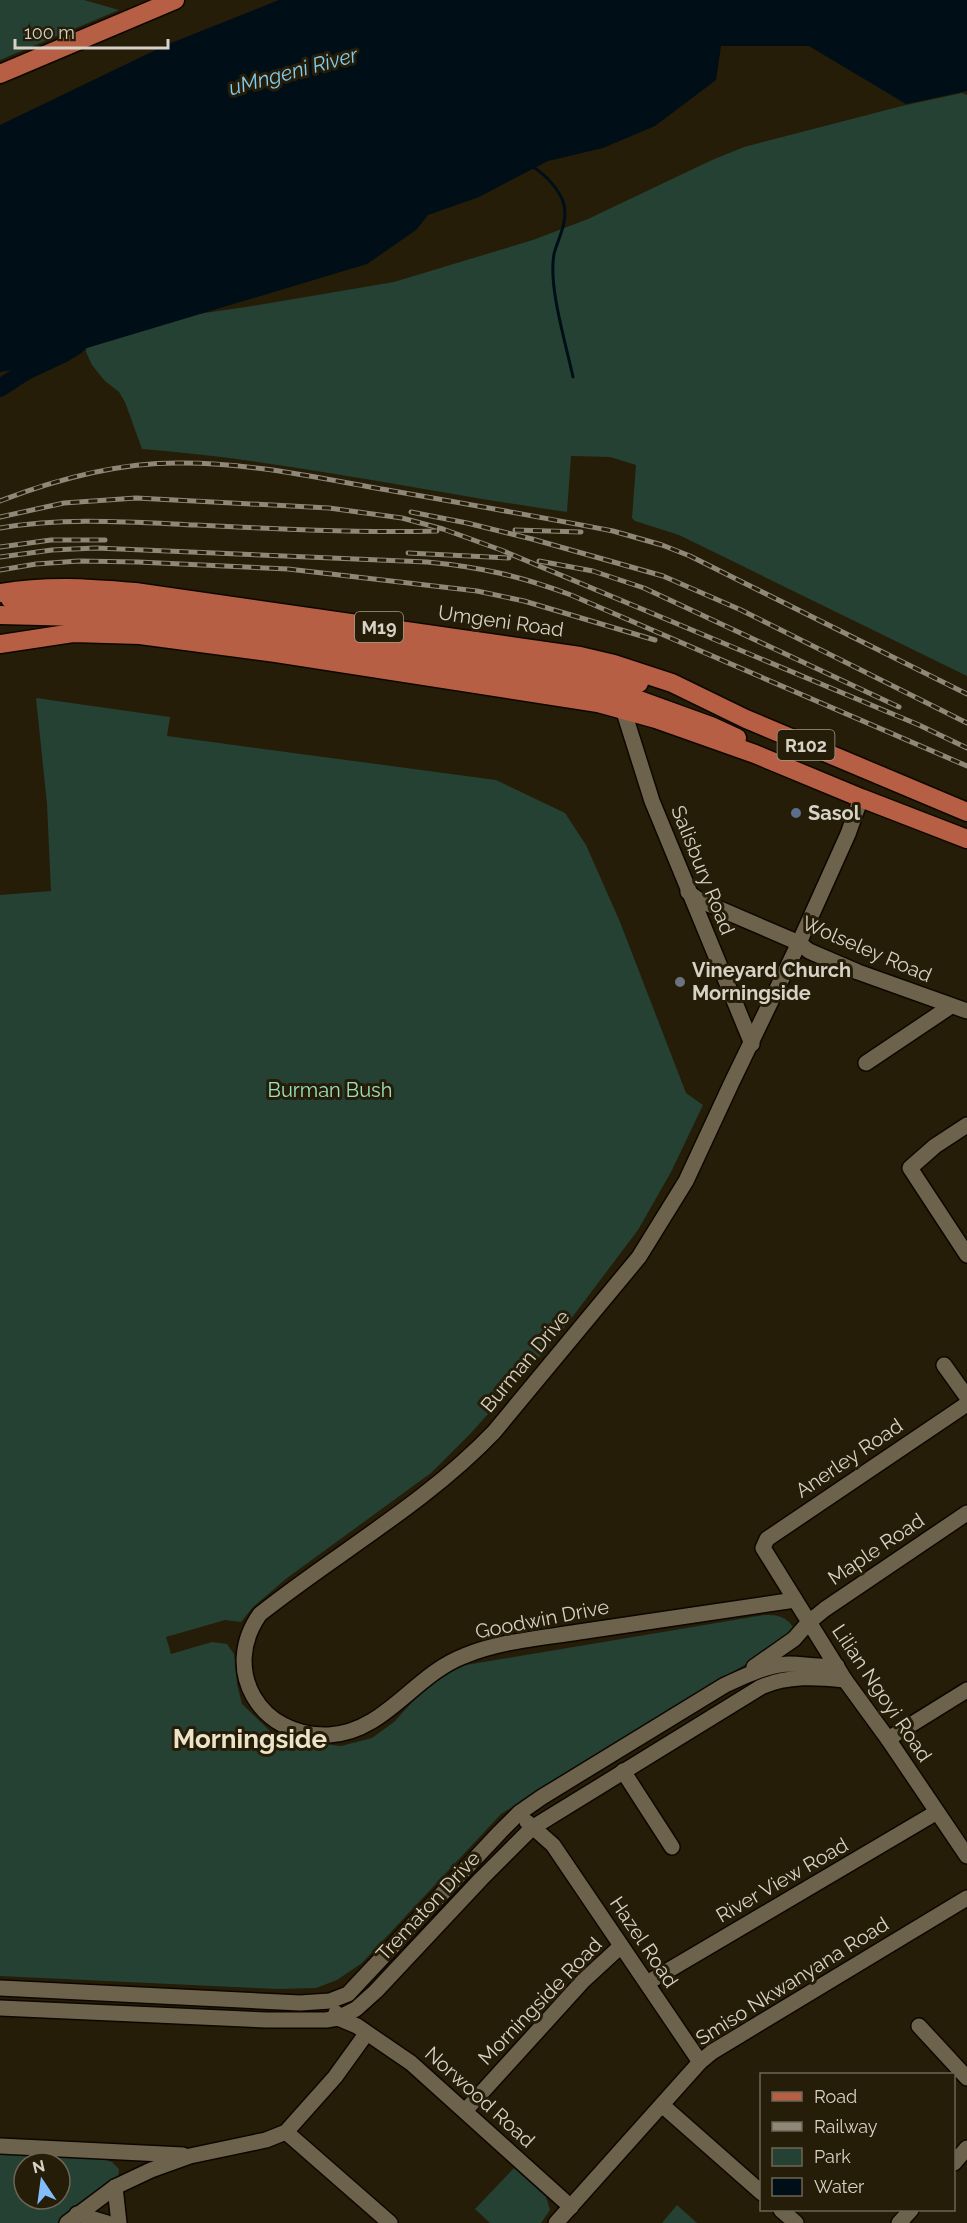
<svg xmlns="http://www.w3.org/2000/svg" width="967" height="2223" viewBox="0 0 967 2223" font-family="Raleway,sans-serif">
  <rect width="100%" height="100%" fill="#251d08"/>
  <g fill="#254133" fill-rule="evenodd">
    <path d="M 0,0 L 84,0 L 119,10 L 0,60 Z"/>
    <path d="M 962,93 L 967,95 L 967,676 L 679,535 L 635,521 L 632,518 L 636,465 L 610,457 L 571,456 L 567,512 C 425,492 285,460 142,449 L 125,402 L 119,392 L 104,380 L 92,365 L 86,352 L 87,344 L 142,322 L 246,307 L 394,282 L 533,240 L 588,219 L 712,160 L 744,147 L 902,106 Z"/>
    <path d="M 36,698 L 170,717 L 167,736 L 496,780 L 565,813 L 586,845 L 620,922 L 686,1093 L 703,1105 L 671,1172 L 638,1230 L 555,1340 L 470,1434 L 431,1473 L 287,1578 L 253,1607 L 241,1622 L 225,1620 L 166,1637 L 171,1654 L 212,1642 L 227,1644 L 234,1654 L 237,1684 L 242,1704 L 271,1732 L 313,1743 L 341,1746 L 372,1738 L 394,1722 L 414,1700 L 433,1684 L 460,1666 L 764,1615 C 779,1615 785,1616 794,1628 L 791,1638 L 695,1694 L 501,1814 L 362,1963 L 337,1980 L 316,1988 L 278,1989 L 0,1976 L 0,895 L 51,891 L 47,804 Z"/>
    <path d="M 0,2153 L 101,2158 L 112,2162 L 119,2169 L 118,2180 L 72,2223 L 0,2223 ZM 24,2163 L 60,2163 L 60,2199 L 24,2199 Z"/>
    <path d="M 514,2168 L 546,2197 L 550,2210 L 541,2223 L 490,2223 L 475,2209 Z"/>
    <path d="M 677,2205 L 697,2223 L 662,2223 Z"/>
  </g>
  <path fill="#000e17" d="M 279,0 L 967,0 L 967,91 L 906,104 L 809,46 L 721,46 L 716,80 L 655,126 L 603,148 L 548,161 L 479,197 L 428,215 L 416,230 L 367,264 L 17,369 L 0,372 L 0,125 L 166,45 Z"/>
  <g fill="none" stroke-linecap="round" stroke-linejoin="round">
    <path stroke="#000e17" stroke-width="3" d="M 533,167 C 545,174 561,191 564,205 C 568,223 558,238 554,254 C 548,286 566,344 573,377"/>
    <path stroke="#000e17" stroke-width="18" d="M 0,388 L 26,371 L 64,353 L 77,345"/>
    <defs>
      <g id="minor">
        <path d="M 623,709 L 652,801 L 752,1044"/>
        <path d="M 688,892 L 699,900 L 799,943 L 809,951 L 858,972 L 967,1011"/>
        <path d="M 866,1063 L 951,1006"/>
        <path d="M 967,1125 L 935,1146 L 910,1168 L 967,1255"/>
        <path d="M 944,1365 L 967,1397"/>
        <path d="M 967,1404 L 767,1539 L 763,1548 L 845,1680 L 888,1739 L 967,1856"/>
        <path d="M 795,1600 C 723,1611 651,1621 579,1632 C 541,1638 500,1641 464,1656 C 414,1675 385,1732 329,1735 C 260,1738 220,1670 260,1614 C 338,1552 425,1504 494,1432 L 639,1257 L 686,1181 L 732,1082 L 799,943 L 848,834 L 861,798"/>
        <path d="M 754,1667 L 794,1639 L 809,1622 L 825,1609 L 967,1513"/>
        <path d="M 888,1739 L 967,1690"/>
        <path d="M 623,1771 L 672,1847"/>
        <path d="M 527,1822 L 553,1845 L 700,2062"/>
        <path d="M 647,1983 L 937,1812"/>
        <path d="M 0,1988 L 300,2003 L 330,2001 L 348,1994 L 500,1832 L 519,1813 L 542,1797 L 725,1685 C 745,1676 766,1665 789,1664 C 805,1664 820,1668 837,1666"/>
        <path d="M 0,2008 L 267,2020 L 326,2020 L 338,2018 L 356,2009 L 376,1991 L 481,1879 L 532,1828 L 761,1687 C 788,1675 817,1677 845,1680"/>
        <path d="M 336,2013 L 338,2018 L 357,2026 L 411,2063 L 571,2207"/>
        <path d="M 919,2026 L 967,2078"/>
        <path d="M 662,2105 L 762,2193"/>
        <path d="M 465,2111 L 583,1981 L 621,1946"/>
        <path d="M 286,2132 L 390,2223"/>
        <path d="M 0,2146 L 183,2155"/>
        <path d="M 954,2163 L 967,2148"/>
        <path d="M 115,2187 L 119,2223"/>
        <path d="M 781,2210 L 796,2223"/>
        <path d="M 77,2214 L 107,2223"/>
        <path d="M 67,2223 L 115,2187 L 151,2170 L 190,2156 L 266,2140 L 286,2132 L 335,2077 L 366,2034"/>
        <path d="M 556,2223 L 700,2062 L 712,2052 L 967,1898"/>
        <path d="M 899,2223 L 911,2210"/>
      </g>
      <g id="major">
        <path d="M 0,74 L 175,0"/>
        <path d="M 0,593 C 49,585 87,588 135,592 L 580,656 L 614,664 L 672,683 L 746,719 L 967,812"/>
        <path d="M 10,599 C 146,607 281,627 416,646 C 490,657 567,662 639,683"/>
        <path d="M 0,615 L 81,617 L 149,622 L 526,675 L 628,696 L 711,726 L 737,738"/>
        <path d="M 0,644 L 73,633 L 140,635 L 276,653 L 598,703 L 656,719 L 755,754 L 861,798 L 967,839"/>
      </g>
    </defs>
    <use href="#minor" stroke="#0e0700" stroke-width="18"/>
    <use href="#major" stroke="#0e0700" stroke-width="21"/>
    <use href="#minor" stroke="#6d634d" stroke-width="15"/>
    <use href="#major" stroke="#b65f45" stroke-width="18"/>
    <defs>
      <g id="rail">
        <path d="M 0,501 C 57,479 116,463 177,463 C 250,462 322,479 393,491 C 467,504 540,517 613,531 L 662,545 L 690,556 L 967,694"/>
        <path d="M 411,512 L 467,523 L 532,539 L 663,576 L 741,610 L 967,723"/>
        <path d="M 0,517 L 64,503 L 136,498 L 329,508 L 402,518 L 443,529 L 501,550 L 919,725 L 967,748"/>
        <path d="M 0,528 C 65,517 130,522 196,525 C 276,529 357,533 437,531"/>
        <path d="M 515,530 L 581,532"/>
        <path d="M 0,547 L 51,540 L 105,540"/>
        <path d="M 408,553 L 509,558"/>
        <path d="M 0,557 L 52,550 L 96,548 L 427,562 C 481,567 520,576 571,595 L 967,766"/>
        <path d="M 539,561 L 593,571 L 644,588 L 899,707"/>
        <path d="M 0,570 L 36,564 L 79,561 L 138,562 L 288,569 L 477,591 L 524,601 L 655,640"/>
      </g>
    </defs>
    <use href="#rail" stroke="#8f8879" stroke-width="5"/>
    <use href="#rail" stroke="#251d08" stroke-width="3" stroke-dasharray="9" stroke-linecap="butt"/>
  </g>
  <circle fill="#5c6f8a" stroke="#251d08" stroke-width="2" cx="796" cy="813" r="6"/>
  <circle fill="#6b7280" stroke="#251d08" stroke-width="2" cx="680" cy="982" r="6"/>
  <g text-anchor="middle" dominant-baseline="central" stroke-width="6" stroke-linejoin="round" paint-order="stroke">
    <g fill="#251d08" stroke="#a29c8d" stroke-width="1.5">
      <rect x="355" y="612" width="48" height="30" rx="4.5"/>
      <rect x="777.5" y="730" width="57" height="30" rx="4.5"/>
    </g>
    <g font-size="18" font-weight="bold" fill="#d7d2c6">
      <text x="379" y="627">M19</text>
      <text x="806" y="745">R102</text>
    </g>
    <g font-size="20" fill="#d7d2c6" stroke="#251d08">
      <text transform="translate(501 621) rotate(8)">Umgeni Road</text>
      <text transform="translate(703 870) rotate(68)">Salisbury Road</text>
      <text transform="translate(867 949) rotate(23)">Wolseley Road</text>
      <text transform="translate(525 1361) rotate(-50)">Burman Drive</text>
      <text transform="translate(849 1458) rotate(-34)">Anerley Road</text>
      <text transform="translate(876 1549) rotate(-34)">Maple Road</text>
      <text transform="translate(542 1619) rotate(-11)">Goodwin Drive</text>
      <text transform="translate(882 1693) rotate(56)">Lilian Ngoyi Road</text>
      <text transform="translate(782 1880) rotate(-30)">River View Road</text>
      <text transform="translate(428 1906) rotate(-47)">Trematon Drive</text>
      <text transform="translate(644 1942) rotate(56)">Hazel Road</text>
      <text transform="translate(792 1981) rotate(-32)">Smiso Nkwanyana Road</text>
      <text transform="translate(540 2001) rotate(-46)">Morningside Road</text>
      <text transform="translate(480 2097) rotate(42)">Norwood Road</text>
    </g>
    <g font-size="20" font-weight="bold" fill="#d7d2c6" stroke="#251d08" text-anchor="start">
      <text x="808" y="813">Sasol</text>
      <text x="692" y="970">Vineyard Church<tspan x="692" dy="23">Morningside</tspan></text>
    </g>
    <g font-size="20" fill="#9ae2bf" stroke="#251d08">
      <text x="330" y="1090">Burman Bush</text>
    </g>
    <g font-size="21" font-style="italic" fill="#82cdee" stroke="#251d08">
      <text transform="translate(293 71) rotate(-15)">uMngeni River</text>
    </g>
    <g font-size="26" font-weight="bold" fill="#ede3c9" stroke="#251d08">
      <text x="250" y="1739">Morningside</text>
    </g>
  </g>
  <rect x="760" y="2073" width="195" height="138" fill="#251d08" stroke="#6c6554" stroke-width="1.5"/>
  <rect x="772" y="2092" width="30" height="9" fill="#b65f45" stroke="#6c6554" stroke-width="1.5"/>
  <text x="814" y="2103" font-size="18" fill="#d7d2c6">Road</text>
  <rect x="772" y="2122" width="30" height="9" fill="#8f8879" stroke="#6c6554" stroke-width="1.5"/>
  <text x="814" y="2133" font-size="18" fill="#d7d2c6">Railway</text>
  <rect x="772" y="2148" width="30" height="18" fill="#254133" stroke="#6c6554" stroke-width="1.5"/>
  <text x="814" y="2163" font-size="18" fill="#d7d2c6">Park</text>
  <rect x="772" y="2178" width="30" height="18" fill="#000e17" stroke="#6c6554" stroke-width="1.5"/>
  <text x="814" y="2193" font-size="18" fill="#d7d2c6">Water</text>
  <g transform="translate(42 2181) rotate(347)"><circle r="28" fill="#251d08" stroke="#6c6554" stroke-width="1.5"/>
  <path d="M0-4.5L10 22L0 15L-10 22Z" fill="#82bcfa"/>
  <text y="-9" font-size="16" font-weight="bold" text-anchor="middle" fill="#d7d2c6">N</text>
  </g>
  <path d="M15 39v9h153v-9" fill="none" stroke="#d7d2c6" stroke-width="3"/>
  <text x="24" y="39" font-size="18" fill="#d7d2c6" stroke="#251d08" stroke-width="4.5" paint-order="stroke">100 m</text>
</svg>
